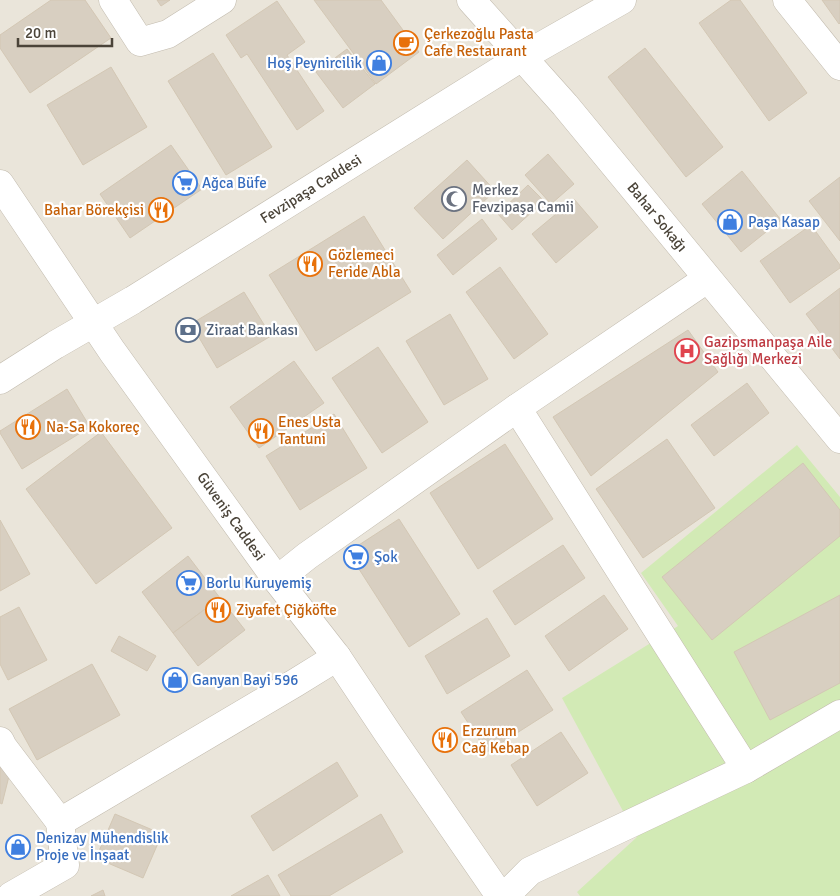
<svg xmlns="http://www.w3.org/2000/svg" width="840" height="896" viewBox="0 0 840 896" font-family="Signika,sans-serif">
  <rect width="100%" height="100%" fill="#f6f3ec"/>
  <rect fill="#eae5da" x="0" y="0" width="840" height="896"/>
  <path fill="#d2eab5" d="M 797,445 L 840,497 L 840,896 L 580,896 L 577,892 L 637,837 L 562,698 L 678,626 L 641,573 Z"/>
  <g fill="#d8cfc1" stroke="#d3c7b4">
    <path d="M 51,0 L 85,0 L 111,38 L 30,93 L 0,48 L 0,35 Z"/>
    <path d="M 157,0 L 170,0 L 161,6 Z"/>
    <path d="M 314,0 L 381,0 L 419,52 L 376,84 Z"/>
    <path d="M 731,0 L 740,0 L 807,93 L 769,121 L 699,23 Z"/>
    <path d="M 822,0 L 840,0 L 840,23 L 839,24 Z"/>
    <path d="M 277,1 L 305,42 L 287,55 L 324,111 L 297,130 L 247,54 L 241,58 L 226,35 Z"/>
    <path d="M 645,48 L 723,147 L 686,177 L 608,77 Z"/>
    <path d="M 347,49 L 375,84 L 343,108 L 316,72 Z"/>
    <path d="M 213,53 L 272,147 L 226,175 L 168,81 Z"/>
    <path d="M 111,67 L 147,127 L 83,165 L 47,105 Z"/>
    <path d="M 171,145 L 202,189 L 130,238 L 100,194 Z"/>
    <path d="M 548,154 L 574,184 L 551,204 L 525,175 Z"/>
    <path d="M 467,160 L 495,191 L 443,239 L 414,208 Z"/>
    <path d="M 742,171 L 781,220 L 741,252 L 702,204 Z"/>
    <path d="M 840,177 L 840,241 L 809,201 Z"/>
    <path d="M 528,185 L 544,201 L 512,230 L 498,214 Z"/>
    <path d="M 574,199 L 598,227 L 556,263 L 532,234 Z"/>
    <path d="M 364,216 L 411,292 L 316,351 L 269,275 Z"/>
    <path d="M 482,219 L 497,239 L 453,275 L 437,255 Z"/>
    <path d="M 811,225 L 840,265 L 840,268 L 790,303 L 760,261 Z"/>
    <path d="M 500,267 L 548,334 L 514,359 L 466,292 Z"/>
    <path d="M 840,288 L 840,359 L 806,314 Z"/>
    <path d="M 244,292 L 271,336 L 217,368 L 191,324 Z"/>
    <path d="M 450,314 L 488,379 L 444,405 L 406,341 Z"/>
    <path d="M 688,330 L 718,372 L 591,476 L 553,417 Z"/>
    <path d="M 378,347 L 428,422 L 382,453 L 332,378 Z"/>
    <path d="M 294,361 L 324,403 L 259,448 L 230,407 Z"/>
    <path d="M 747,383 L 769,413 L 714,456 L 691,425 Z"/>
    <path d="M 67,389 L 90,427 L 22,469 L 0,433 L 0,431 Z"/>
    <path d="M 334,414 L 367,468 L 300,510 L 266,456 Z"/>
    <path d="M 101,432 L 172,528 L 96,584 L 26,489 Z"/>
    <path d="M 667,439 L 715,508 L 643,558 L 596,489 Z"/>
    <path d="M 505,444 L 553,519 L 478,569 L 430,493 Z"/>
    <path d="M 803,463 L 840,510 L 840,536 L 712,640 L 662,577 Z"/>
    <path d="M 399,519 L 460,614 L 409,647 L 348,552 Z"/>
    <path d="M 0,520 L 30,574 L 0,591 Z"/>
    <path d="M 563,545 L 585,578 L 515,625 L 493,591 Z"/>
    <path d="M 188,556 L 220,598 L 173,633 L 142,592 Z"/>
    <path d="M 604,595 L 628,629 L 569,671 L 545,636 Z"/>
    <path d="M 840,595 L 840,683 L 770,720 L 734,652 Z"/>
    <path d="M 220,598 L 245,630 L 198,666 L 173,633 Z"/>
    <path d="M 19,607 L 47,660 L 8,680 L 0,664 L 0,617 Z"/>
    <path d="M 487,618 L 510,656 L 447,694 L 425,656 Z"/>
    <path d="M 119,636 L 156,656 L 147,671 L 111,651 Z"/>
    <path d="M 92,664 L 120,715 L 37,760 L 9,709 Z"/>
    <path d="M 527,670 L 553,710 L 487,752 L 461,712 Z"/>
    <path d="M 561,732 L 588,773 L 537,806 L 511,765 Z"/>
    <path d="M 0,754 L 9,776 L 2,804 L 0,803 Z"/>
    <path d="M 337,762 L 358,796 L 273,851 L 251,816 Z"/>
    <path d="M 115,814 L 162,834 L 143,878 L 96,858 Z"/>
    <path d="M 381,814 L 403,852 L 329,896 L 291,896 L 278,875 Z"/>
    <path d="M 268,875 L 280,896 L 231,896 Z"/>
    <path d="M 103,890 L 105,896 L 91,896 Z"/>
  </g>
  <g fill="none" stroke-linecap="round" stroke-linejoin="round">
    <defs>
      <g id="minor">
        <path d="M 113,0 L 140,42 L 168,34 L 222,0"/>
        <path id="s1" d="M 471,0 L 565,105 L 840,439"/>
        <path d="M 787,0 L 840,66"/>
        <path id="s2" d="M 0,184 L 112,351 L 277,580 L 337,657 L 387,732 L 500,896"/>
        <path id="s3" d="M 0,380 L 55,345 L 133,300 L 522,57 L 622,0"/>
        <path d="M 517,408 L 746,769"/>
        <path d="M 277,580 L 307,556 L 517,408 L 707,279"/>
        <path d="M 0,741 L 3,747 L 60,822"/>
        <path d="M 11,896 L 65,865 L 60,822 L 295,683 L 337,657"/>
        <path d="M 505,896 L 530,871 L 746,769 L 840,714"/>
      </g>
    </defs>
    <use href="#minor" stroke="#c2bbae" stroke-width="29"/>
    <use href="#minor" stroke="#fff" stroke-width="28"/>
  </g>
  <defs>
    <symbol id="cafe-ring" viewBox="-11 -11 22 22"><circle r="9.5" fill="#fff" stroke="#e8710a" stroke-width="1.5"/><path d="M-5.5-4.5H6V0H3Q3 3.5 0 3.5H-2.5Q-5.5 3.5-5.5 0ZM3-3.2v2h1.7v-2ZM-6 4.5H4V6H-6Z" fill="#e8710a"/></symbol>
    <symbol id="shop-ring" viewBox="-11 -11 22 22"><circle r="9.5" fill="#fff" stroke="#3f7fe0" stroke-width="1.5"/><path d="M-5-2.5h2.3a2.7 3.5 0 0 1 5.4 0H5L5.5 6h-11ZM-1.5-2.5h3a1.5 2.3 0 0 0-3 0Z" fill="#3f7fe0"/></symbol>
    <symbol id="supermarket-ring" viewBox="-11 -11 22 22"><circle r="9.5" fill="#fff" stroke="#3f7fe0" stroke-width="1.5"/><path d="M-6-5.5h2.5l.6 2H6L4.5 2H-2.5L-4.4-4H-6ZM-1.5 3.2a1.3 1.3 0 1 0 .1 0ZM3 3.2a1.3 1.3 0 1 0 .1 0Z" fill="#3f7fe0"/></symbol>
    <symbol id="mosque-ring" viewBox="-11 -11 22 22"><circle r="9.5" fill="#fff" stroke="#6b7280" stroke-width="1.5"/><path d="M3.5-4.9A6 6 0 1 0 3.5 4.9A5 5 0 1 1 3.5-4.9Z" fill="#6b7280"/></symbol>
    <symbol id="restaurant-ring" viewBox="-11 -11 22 22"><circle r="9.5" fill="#fff" stroke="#e8710a" stroke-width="1.5"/><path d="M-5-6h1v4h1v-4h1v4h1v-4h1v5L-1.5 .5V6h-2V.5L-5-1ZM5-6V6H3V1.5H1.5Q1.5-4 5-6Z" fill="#e8710a"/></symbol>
    <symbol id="bank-ring" viewBox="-11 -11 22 22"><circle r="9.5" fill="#fff" stroke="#5c6f8a" stroke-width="1.5"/><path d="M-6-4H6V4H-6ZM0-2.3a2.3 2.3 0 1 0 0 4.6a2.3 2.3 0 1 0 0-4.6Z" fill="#5c6f8a"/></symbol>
    <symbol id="hospital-ring" viewBox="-11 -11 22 22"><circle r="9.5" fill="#fff" stroke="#e0444e" stroke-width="1.5"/><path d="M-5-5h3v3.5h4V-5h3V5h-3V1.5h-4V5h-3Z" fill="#e0444e"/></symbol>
  </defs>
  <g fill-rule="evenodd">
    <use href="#cafe-ring" x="392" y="29" width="28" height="28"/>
    <use href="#shop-ring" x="365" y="49" width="28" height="28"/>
    <use href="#supermarket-ring" x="171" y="169" width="28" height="28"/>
    <use href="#mosque-ring" x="440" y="185" width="28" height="28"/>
    <use href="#restaurant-ring" x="147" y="196" width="28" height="28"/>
    <use href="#shop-ring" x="716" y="208" width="28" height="28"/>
    <use href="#restaurant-ring" x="296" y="250" width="28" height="28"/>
    <use href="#bank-ring" x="174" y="316" width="28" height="28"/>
    <use href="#hospital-ring" x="673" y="337" width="28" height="28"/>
    <use href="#restaurant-ring" x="14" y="413" width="28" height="28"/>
    <use href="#restaurant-ring" x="247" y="417" width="28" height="28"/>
    <use href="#supermarket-ring" x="342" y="543" width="28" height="28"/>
    <use href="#supermarket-ring" x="175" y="569" width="28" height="28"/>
    <use href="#restaurant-ring" x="204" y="596" width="28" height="28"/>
    <use href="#shop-ring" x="161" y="666" width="28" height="28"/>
    <use href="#restaurant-ring" x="431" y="726" width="28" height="28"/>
    <use href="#shop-ring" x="4" y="833" width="28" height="28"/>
  </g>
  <g text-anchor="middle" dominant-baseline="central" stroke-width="4.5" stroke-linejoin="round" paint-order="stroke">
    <g font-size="15" fill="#c56008" stroke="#fff" text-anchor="start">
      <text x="424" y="34">Çerkezoğlu Pasta<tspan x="424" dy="17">Cafe Restaurant</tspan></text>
      <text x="144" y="210" text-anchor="end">Bahar Börekçisi</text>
      <text x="328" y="255">Gözlemeci<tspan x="328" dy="17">Feride Abla</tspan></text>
      <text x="278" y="422">Enes Usta<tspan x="278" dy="17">Tantuni</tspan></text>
      <text x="46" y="427">Na-Sa Kokoreç</text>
      <text x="236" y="610">Ziyafet Çiğköfte</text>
      <text x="462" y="731">Erzurum<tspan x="462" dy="17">Cağ Kebap</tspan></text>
    </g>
    <g font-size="15" fill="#366cbe" stroke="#fff" text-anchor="start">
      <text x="362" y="63" text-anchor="end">Hoş Peynircilik</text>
      <text x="202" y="183">Ağca Büfe</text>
      <text x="748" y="222">Paşa Kasap</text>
      <text x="374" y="557">Şok</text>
      <text x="206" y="583">Borlu Kuruyemiş</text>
      <text x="192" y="680">Ganyan Bayi 596</text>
      <text x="36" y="838">Denizay Mühendislik<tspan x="36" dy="17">Proje ve İnşaat</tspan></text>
    </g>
    <g font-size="15" fill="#4b4439" stroke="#fff">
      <text stroke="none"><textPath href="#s3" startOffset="365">Fevzipaşa Caddesi</textPath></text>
      <text stroke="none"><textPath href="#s1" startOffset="286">Bahar Sokağı</textPath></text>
      <text stroke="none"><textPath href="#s2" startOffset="405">Güveniş Caddesi</textPath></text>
    </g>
    <g font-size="15" fill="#5b616d" stroke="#fff" text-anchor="start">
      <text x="472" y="190">Merkez<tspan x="472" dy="17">Fevzipaşa Camii</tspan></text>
    </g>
    <g font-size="15" fill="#4e5e75" stroke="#fff" text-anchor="start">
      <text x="206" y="330">Ziraat Bankası</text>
    </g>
    <g font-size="15" fill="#be3a42" stroke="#fff" text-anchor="start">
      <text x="704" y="342">Gazipsmanpaşa Aile<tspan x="704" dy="17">Sağlığı Merkezi</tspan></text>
    </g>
  </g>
  <path d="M18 38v8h94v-8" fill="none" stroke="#4b4439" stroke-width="2.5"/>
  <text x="25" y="38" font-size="15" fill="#4b4439" stroke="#ffffff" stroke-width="4" paint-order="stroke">20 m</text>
</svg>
